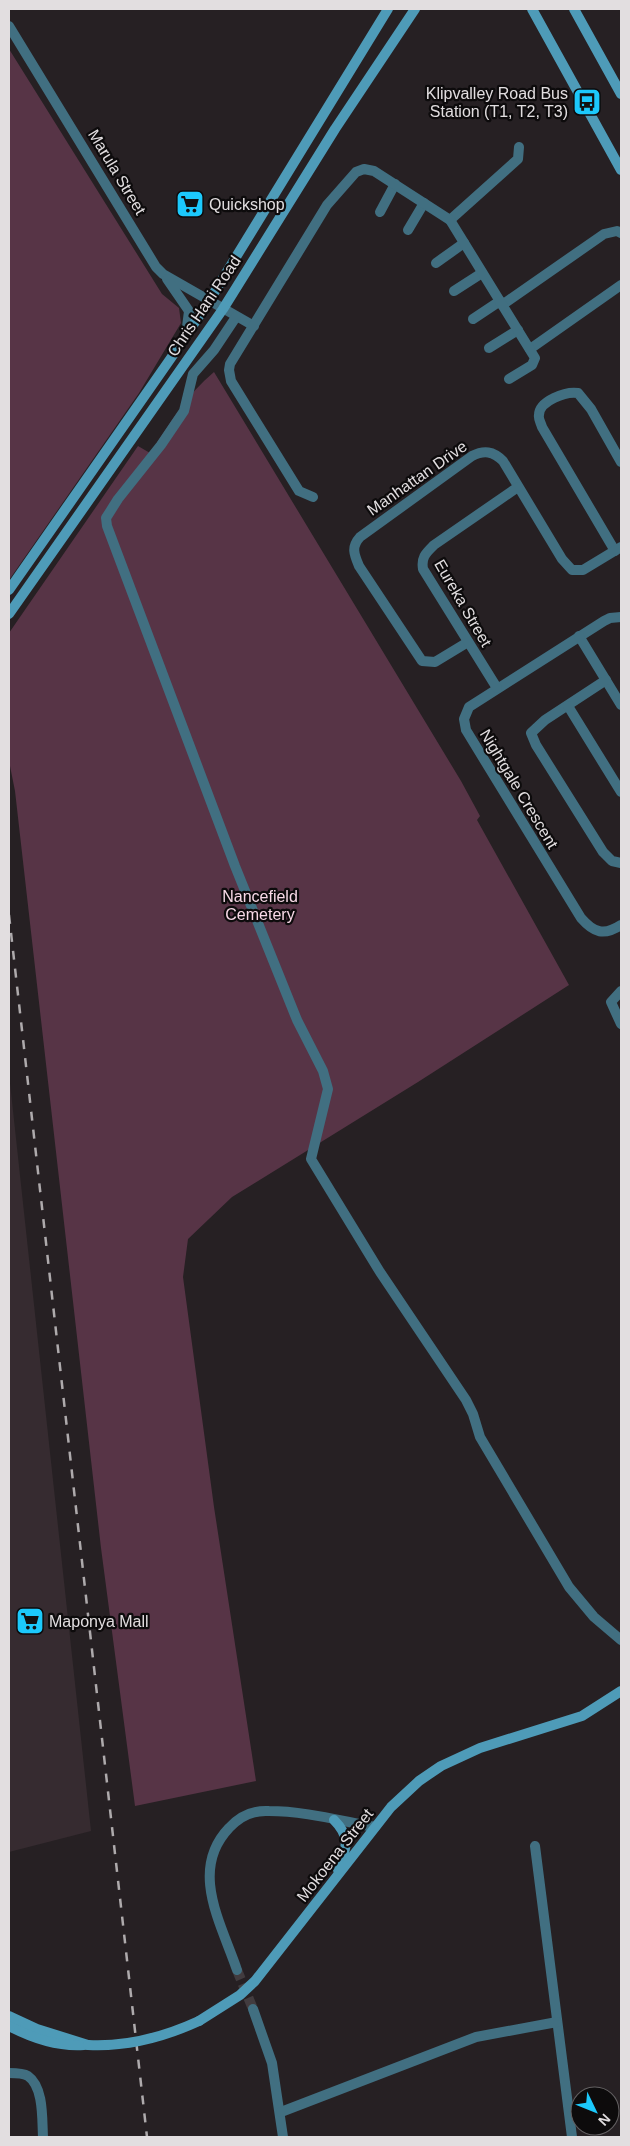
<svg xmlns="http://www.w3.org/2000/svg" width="630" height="2146" viewBox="0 0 630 2146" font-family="Helvetica,sans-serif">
  <rect width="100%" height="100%" fill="#262023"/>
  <path fill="#362b30" d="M 9,1074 L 91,1831 L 9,1852 Z"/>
  <g fill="#573446">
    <path d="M 9,49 L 162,294 L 179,308 L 181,323 L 139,393 L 9,580 Z"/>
    <path d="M 214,372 L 461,781 L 480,816 L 477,820 L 569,985 L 418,1082 L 232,1197 L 188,1239 L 183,1277 L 214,1507 L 256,1781 L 135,1806 L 101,1548 L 15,791 L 9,761 L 9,633 L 138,446 L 150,453 C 169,425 187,394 214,372 Z"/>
  </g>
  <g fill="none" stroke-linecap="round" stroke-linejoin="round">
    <path stroke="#423c3f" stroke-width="10" stroke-dasharray="10 5" stroke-linecap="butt" d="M 237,1970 L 253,2009"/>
    <g stroke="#416f81" stroke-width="10">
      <path d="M 9,26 L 156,267 L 163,274 L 254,326"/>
      <path d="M 380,212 L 395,184"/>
      <path d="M 450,220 L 518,159 L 519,147"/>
      <path d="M 408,230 L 424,203"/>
      <path d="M 436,263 L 464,243"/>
      <path d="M 167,279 L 189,311 L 186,335"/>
      <path d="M 454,291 L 482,273"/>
      <path d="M 502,305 L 604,234 L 617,231 L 621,233"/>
      <path d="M 236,317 L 214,350 L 193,374 L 184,411 L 161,445 L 118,499 L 106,518 L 107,526 L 235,866 L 297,1020 L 323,1071 L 328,1089 L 311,1159 L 380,1272 L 466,1400 L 473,1414 L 480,1437 L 569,1587 L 594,1617 L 621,1640"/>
      <path d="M 473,319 L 500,301"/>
      <path d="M 489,348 L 518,330"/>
      <path d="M 530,349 L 621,285"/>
      <path d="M 313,497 L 299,491 L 231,381 L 229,370 L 230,364 L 327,205 L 356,172 L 364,169 L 374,171 L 450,220 L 535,358 L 532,365 L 509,379"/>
      <path d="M 615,551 L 542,427 C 541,423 538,419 539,415 C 539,401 566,391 578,393 L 591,409 L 621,462"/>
      <path d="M 621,617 L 610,618 L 604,621 L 469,707 L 464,719 L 466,730 L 581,918 C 594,933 604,936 621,925"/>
      <path d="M 579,636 L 621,705"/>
      <path d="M 468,642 L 435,662 L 422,661 L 359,566 C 354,554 351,547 360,537 L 472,456 C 484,450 493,451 503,461 L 562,559 L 572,570 L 583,570 L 621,547"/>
      <path d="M 606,680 L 545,720 L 531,733 L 536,745 L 603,852 L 612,861 L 621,863"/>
      <path d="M 497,688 L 423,569 C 421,557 426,553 434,545 L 518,487"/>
      <path d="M 568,706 L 621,792"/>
      <path d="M 621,991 L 611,1002 L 621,1024"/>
      <path d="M 535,1846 L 572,2137"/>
      <path d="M 237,1970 C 221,1923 189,1870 229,1828 C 239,1817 253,1810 269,1811 C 304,1811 341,1821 375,1827"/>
      <path d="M 253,2009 L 272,2063 L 283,2137"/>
      <path d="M 9,2073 C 15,2073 23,2073 28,2076 C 44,2087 42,2120 43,2137"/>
      <path d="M 281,2112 L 476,2037 L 557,2022"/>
    </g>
    <g stroke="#4e9bb8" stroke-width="10">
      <path d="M 532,9 L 621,170"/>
      <path d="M 574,9 L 621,94"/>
      <path d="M 9,590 L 171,358 L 209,301 L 388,9"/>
      <path d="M 9,614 L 223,309 L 335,129 L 415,9"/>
      <path d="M 334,1820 C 352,1838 346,1849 338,1870"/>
      <path d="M 9,2016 L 37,2029 L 88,2045"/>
      <path d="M 199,2021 L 240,1995 L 255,1981 L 391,1807 L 419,1781 L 441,1766 L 480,1748 L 582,1716 L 621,1691"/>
      <path d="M 9,2026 C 32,2038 57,2047 84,2045"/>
    </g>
    <path stroke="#aeaaac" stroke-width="2.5" stroke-dasharray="9 9" stroke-linecap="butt" d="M 9,915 L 147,2137"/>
    <path stroke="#4e9bb8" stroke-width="10" d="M 88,2045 C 126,2047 164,2037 199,2021"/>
  </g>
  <defs>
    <symbol id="bus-square" viewBox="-11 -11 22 22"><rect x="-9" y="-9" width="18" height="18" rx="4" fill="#1cc9fc" stroke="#0d0b0c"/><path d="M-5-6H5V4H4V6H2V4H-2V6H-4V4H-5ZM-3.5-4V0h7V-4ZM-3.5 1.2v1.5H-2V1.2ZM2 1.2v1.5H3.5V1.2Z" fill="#111"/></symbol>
    <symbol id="supermarket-square" viewBox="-11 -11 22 22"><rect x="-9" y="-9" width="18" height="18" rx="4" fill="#1cc9fc" stroke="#0d0b0c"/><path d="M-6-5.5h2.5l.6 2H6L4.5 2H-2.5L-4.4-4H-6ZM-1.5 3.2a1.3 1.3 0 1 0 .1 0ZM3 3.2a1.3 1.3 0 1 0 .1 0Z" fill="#111"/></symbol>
  </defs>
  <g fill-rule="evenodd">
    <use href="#bus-square" x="571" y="86" width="32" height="32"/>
    <use href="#supermarket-square" x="174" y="188" width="32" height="32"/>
    <use href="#supermarket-square" x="14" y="1605" width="32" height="32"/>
  </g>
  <g text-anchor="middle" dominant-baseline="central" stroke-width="4.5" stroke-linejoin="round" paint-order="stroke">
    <g font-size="16" fill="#e2dee0" stroke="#0d0b0c" text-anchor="start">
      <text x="568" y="93" text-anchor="end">Klipvalley Road Bus<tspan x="568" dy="18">Station (T1, T2, T3)</tspan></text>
      <text x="209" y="204">Quickshop</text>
      <text x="49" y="1621">Maponya Mall</text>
    </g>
    <g font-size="16" fill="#e2dee0" stroke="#0d0b0c">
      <text transform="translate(117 172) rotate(59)">Marula Street</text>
      <text transform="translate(204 306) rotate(-56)">Chris Hani Road</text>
      <text transform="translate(417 478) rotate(-35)">Manhattan Drive</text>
      <text transform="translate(463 603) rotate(60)">Eureka Street</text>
      <text transform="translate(519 789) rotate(59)">Nightgale Crescent</text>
      <text transform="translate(335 1855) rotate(-52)">Mokoena Street</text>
    </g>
    <g font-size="16" fill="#f8d9e7" stroke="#0d0b0c">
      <text x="260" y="896">Nancefield<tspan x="260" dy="18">Cemetery</tspan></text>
    </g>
  </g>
  <rect width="630" height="2146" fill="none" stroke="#e2dee0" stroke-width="20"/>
  <g transform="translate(595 2111) rotate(133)"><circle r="24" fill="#0d0b0c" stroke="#625f61"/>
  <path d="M0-4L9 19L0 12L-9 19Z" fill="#1cc9fc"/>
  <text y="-8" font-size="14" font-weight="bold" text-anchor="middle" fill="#e2dee0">N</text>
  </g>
</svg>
